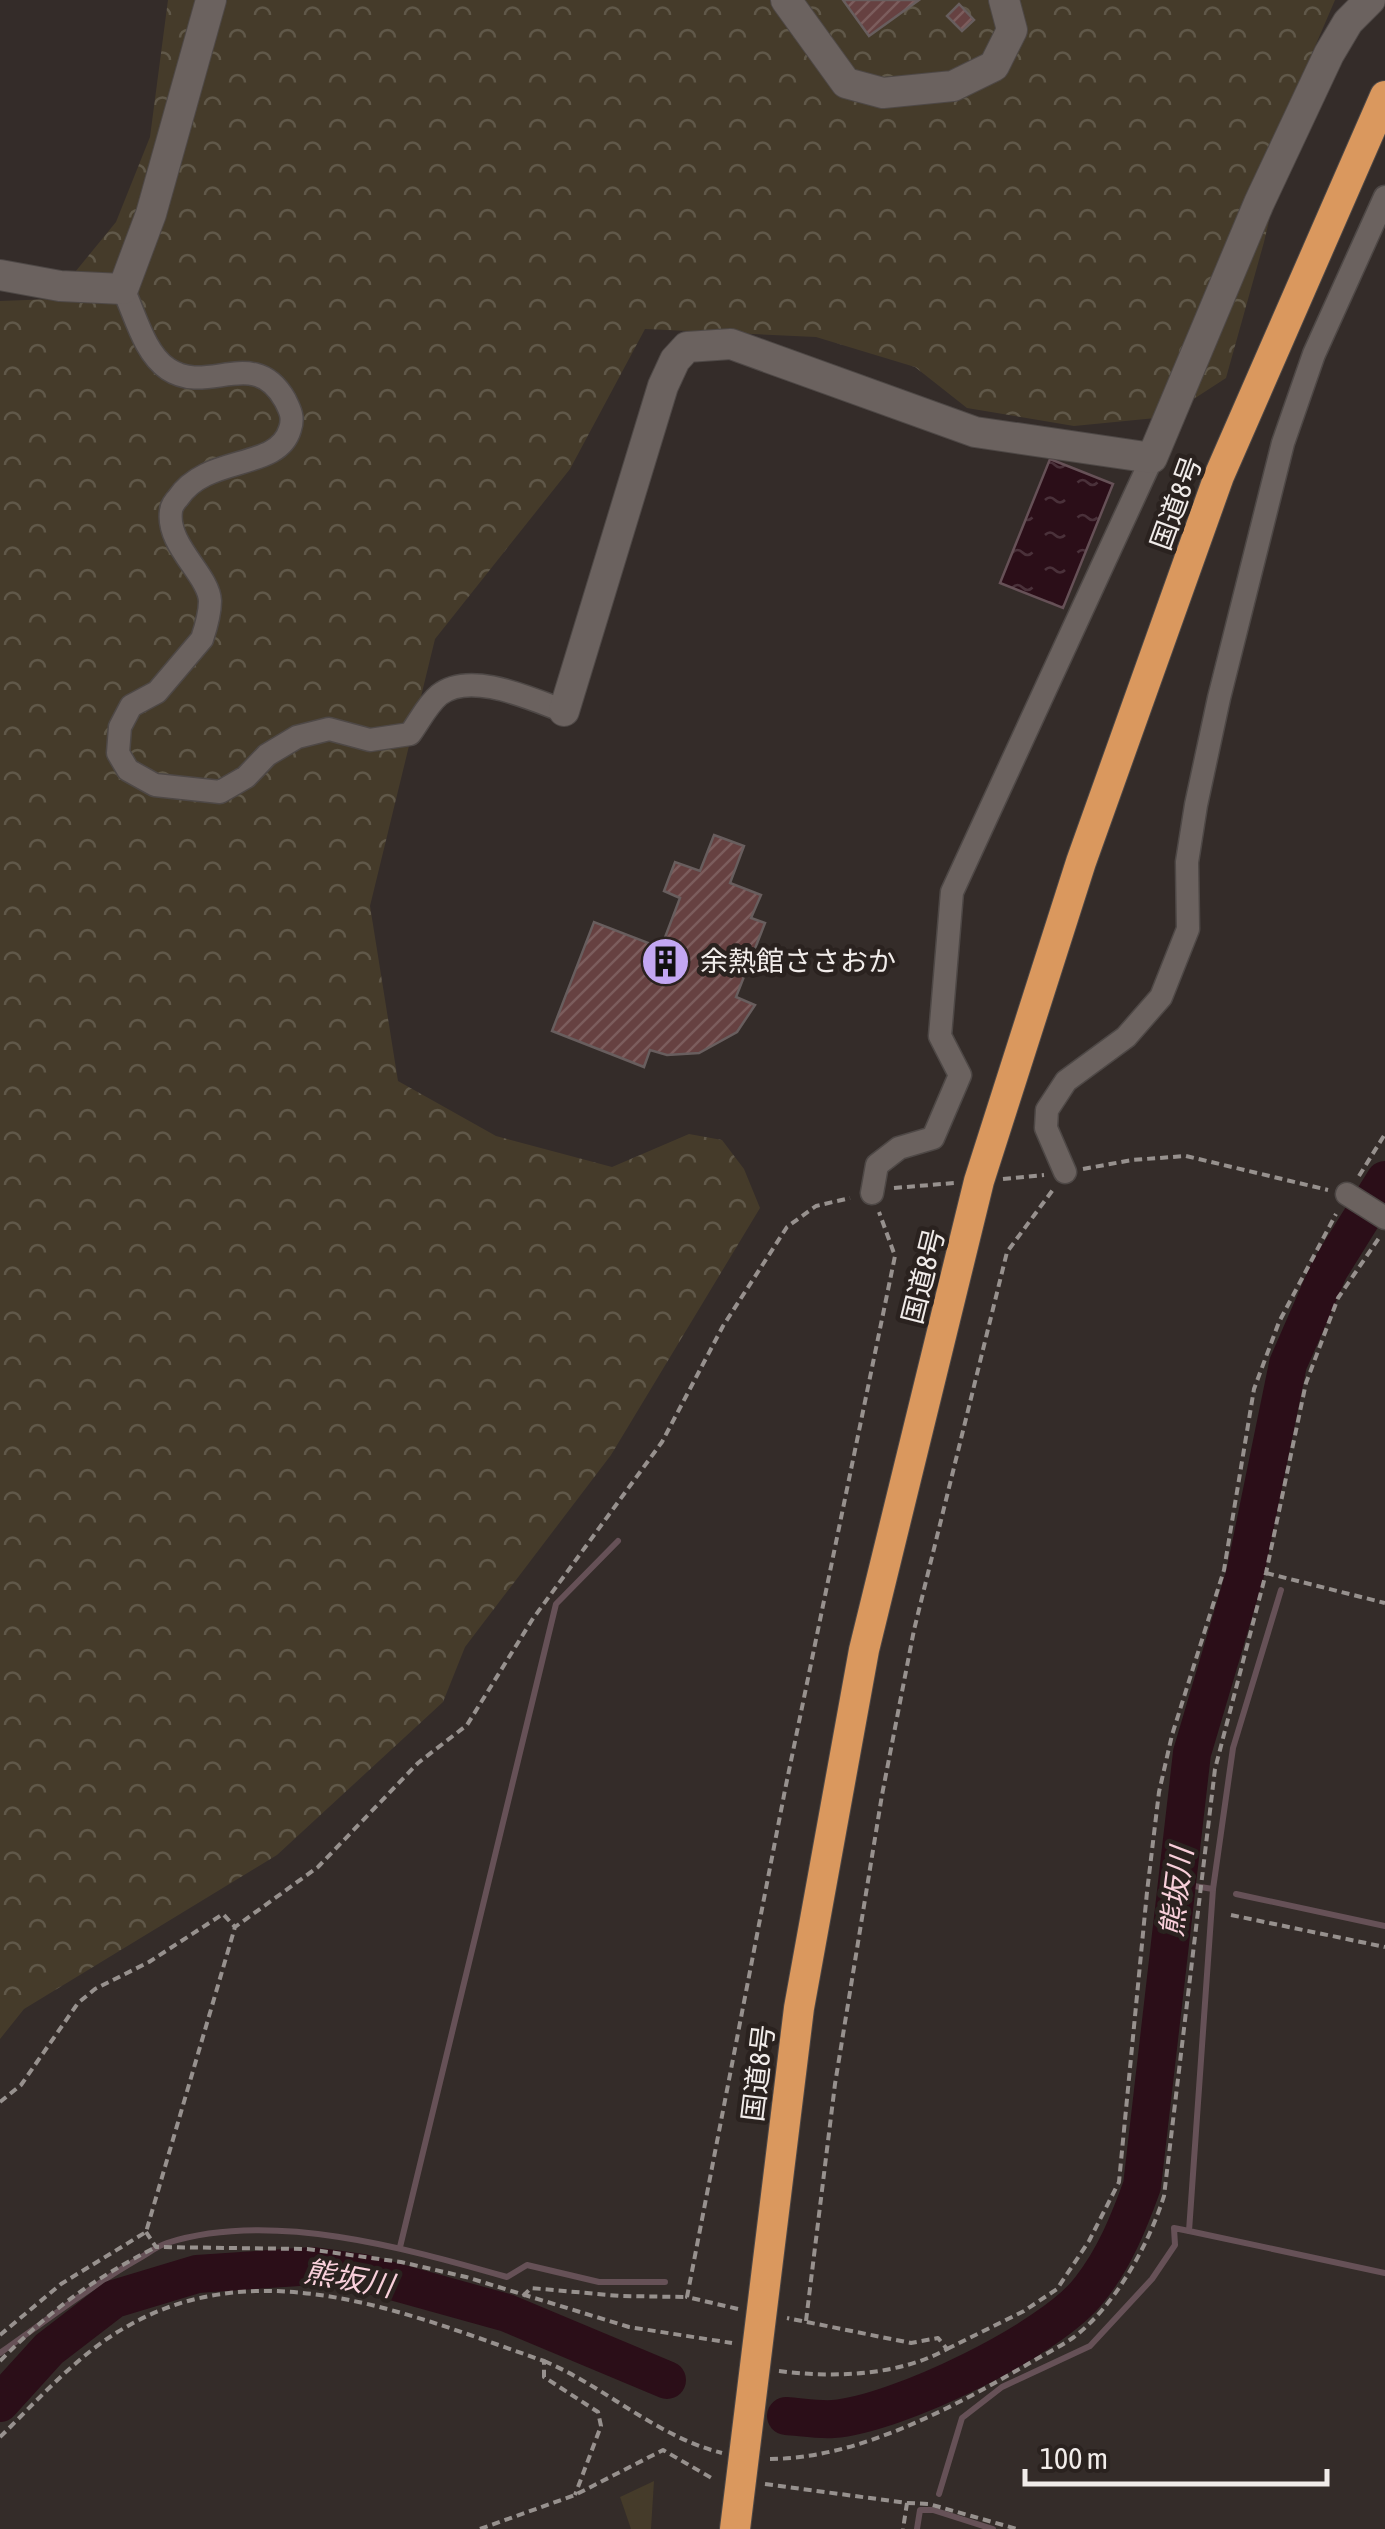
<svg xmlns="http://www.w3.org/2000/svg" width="1385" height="2529" viewBox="0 0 1385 2529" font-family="'Asap Condensed','Noto Sans JP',sans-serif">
  <defs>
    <pattern id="forest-crowns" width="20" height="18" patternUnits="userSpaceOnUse" patternTransform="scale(2.5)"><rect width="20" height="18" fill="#453b2a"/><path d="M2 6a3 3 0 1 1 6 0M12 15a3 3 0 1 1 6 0" fill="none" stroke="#605849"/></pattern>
    <pattern id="water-ripples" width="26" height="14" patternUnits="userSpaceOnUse" patternTransform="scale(2.5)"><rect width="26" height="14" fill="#2b0e18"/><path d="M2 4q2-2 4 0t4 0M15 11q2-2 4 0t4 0" fill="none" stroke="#4a313a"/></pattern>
    <pattern id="building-hatch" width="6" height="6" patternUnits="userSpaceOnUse" patternTransform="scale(2.5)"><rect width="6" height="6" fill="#664141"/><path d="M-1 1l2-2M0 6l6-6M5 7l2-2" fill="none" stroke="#7c5d5d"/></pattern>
  </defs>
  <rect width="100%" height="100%" fill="#342c29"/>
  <path fill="#453b2a" d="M 654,2481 L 651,2529 L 631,2529 L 620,2497 Z"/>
  <path fill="url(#forest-crowns)" d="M 168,0 L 1335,0 L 1304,72 L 1264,242 L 1226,378 L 1166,417 L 1074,426 L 967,408 L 915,367 L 816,337 L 645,329 L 570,469 L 435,639 L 370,906 L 398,1081 L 496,1136 L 612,1167 L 689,1134 L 722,1140 L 744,1169 L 760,1208 L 611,1455 L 465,1647 L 443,1702 L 277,1855 L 24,2009 L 0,2039 L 0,301 L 53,299 L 116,222 L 150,137 Z"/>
  <path fill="url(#water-ripples)" stroke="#665157" stroke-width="2.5" d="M 1050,459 L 1113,484 L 1063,608 L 1000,583 Z"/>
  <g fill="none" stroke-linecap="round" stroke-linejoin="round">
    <g stroke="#665157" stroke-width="6">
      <path d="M 1281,1590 L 1233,1748 L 1213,1889 L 1189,2231 L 1385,2273"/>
      <path d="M 1175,1883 L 1213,1889"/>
      <path d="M 1236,1894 L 1385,1926"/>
      <path d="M 400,2247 L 556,1604 L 618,1541"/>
      <path d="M 0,2353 C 47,2320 91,2286 140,2258 C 149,2253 157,2246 167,2243 C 271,2210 405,2248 507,2277 L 527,2265 L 599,2282 L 665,2282"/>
      <path d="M 939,2494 L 962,2418 L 1002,2387 L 1090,2346 L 1152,2279 L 1175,2245 L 1174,2228 L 1189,2231"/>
      <path d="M 917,2529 L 920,2510 L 933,2510 L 993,2529"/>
    </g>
    <g stroke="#2b0e18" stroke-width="38">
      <path d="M 0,2403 L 49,2349 L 114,2299 L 197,2274 L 313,2266 L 363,2273 L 507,2313 L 667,2380"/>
      <path d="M 786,2416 C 801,2417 818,2420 833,2419 C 895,2415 1053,2339 1090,2289 C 1114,2259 1129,2222 1142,2186 L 1192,1753 L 1245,1574 L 1288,1364 L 1329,1270 L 1385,1180"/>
    </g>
  </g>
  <g fill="url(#building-hatch)" stroke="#685e5e" stroke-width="2.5">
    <path d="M 843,0 L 919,0 L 869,36 Z"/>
    <path d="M 959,4 L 974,20 L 962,31 L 947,16 Z"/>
    <path d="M 714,835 L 744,846 L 730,883 L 761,895 L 751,918 L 765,923 L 736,997 L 755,1005 L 737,1032 L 699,1053 L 667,1055 L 650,1050 L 644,1067 L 552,1031 L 594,922 L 661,948 L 680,898 L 664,891 L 675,862 L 700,871 Z"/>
  </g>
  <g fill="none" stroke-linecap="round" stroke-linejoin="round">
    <defs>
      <g id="street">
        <path d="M 123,289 C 135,314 144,353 168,369 C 208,396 254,345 285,400 C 290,410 294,417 290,429 C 278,471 207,454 178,498 C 175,501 171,507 171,511 C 166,545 209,575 210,601 C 210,613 206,627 202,639 L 157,692 L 131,706 L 120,727 L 118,753 L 128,770 L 155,785 L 220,792 L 246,777 L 267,755 L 297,737 L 329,729 L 370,740 L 410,734 C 419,722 427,705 439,695 C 470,670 531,699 564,711"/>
        <path d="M 1065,1172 L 1046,1128 L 1047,1110 L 1066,1081 L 1126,1037 L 1161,997 L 1188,929 L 1187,862 L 1196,805 L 1219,698 L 1283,443 L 1314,354 L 1385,197"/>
        <path d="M 872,1193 L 877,1165 L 899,1148 L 933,1138 L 960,1075 L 940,1036 L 952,892 L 1152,458"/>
        <path d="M 1347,1194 L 1385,1218"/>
      </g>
      <g id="secondary">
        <path d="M 786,0 L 846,83 L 883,93 L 953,86 L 994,66 L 1012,30 L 1004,0"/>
        <path d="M 0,275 L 60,286 L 123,289 L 151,214 L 211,0"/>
        <path d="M 564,711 L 663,386 L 675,360 L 687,347 L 731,344 L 975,432 L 1152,458 L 1259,203 L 1329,54 L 1348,22 L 1370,0"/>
      </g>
      <path id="highway" d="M 735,2529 L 799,2008 L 864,1650 L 979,1181 L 1081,862 L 1219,476 L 1385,96"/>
    </defs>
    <use href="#street" stroke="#4e4846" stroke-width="25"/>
    <use href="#secondary" stroke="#4e4846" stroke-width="32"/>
    <use href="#highway" stroke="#4e4846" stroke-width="32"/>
    <g stroke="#97918e" stroke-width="4" stroke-dasharray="8 5" stroke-linecap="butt">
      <path d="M 1083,1169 L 1132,1160 L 1186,1156 L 1328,1190"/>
      <path d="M 1359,1176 L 1385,1134"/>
      <path d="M 1003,1179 L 1044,1175"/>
      <path d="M 894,1188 L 954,1183"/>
      <path d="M 1266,1573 L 1385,1603"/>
      <path d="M 1231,1915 L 1385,1947"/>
      <path d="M 0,2102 L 21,2085 L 78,2003 L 95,1989 L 149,1962 L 223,1914 L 235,1927"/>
      <path d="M 146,2232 L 156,2247 L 307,2249 L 401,2262 L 466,2277 L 629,2327 L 732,2343"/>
      <path d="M 523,2296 L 531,2288 L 620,2296 L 687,2297"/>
      <path d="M 738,2309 L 687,2297 L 785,1790 L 895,1256 L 879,1212"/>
      <path d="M 806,2321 L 835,2084 L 882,1795 L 914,1630 L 1007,1252 L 1055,1187"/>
      <path d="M 0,2335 L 61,2284 L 146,2232 L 235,1927 L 318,1867 L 418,1763 L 467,1725 L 532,1620 L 662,1442 L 723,1326 L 787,1227 L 816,1206 L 850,1198"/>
      <path d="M 947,2349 L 1024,2311 L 1057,2289 L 1089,2241 L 1119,2182 L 1147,1892 L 1159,1792 L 1172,1735 L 1224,1570 L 1254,1389 L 1279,1322 L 1336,1214"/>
      <path d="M 0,2361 C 53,2308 90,2281 156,2247"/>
      <path d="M 544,2361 C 606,2387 655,2436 722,2453"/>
      <path d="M 779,2371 C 834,2378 898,2376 947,2349 L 938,2338 L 911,2343 L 787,2318"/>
      <path d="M 0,2437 C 39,2399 78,2354 126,2327 C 261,2249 411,2315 544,2361 L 544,2377 L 598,2412 L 601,2426 L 575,2495"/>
      <path d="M 770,2459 C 857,2459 954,2407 1028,2364 C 1043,2355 1060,2347 1074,2337 C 1115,2306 1149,2244 1164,2196 L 1215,1769 L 1266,1573 L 1306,1383 L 1338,1298 L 1379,1238"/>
      <path d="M 765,2484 L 907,2503 L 903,2529"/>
      <path d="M 907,2503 L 929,2504 L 1017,2529"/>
      <path d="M 480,2529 L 575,2495 L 663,2450 L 715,2480"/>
    </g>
    <use href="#street" stroke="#6b625f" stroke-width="22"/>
    <use href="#secondary" stroke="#6b625f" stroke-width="30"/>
    <use href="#highway" stroke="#da985e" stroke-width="30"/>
  </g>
  <defs>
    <symbol id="building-disc" viewBox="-11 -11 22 22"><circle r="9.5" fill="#c2a7f2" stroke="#2a221f"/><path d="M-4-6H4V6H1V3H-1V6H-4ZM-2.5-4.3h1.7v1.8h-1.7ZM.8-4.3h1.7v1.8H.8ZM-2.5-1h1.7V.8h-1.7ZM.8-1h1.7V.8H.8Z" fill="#111"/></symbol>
  </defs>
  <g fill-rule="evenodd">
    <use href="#building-disc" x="638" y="934" width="55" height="55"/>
  </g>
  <g text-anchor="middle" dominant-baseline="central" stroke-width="9" stroke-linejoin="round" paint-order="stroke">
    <g font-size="28" fill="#f1ecea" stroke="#2a221f">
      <text transform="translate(1176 503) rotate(-70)">国道8号</text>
      <text transform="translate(923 1276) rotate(-76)">国道8号</text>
      <text transform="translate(758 2073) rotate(-83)">国道8号</text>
    </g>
    <g font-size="28" fill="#f1ecea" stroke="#2a221f" text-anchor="start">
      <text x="700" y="961">余熱館ささおか</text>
    </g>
    <g font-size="30" font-style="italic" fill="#f8cfda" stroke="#2a221f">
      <text transform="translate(1176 1892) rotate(-83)">熊坂川</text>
      <text transform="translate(349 2278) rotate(10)">熊坂川</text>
    </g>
  </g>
  <path d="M1025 2469v15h302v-15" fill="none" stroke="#f1ecea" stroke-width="5"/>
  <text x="1040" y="2469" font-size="30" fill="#f1ecea" stroke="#2a221f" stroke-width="8" paint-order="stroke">100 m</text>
</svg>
